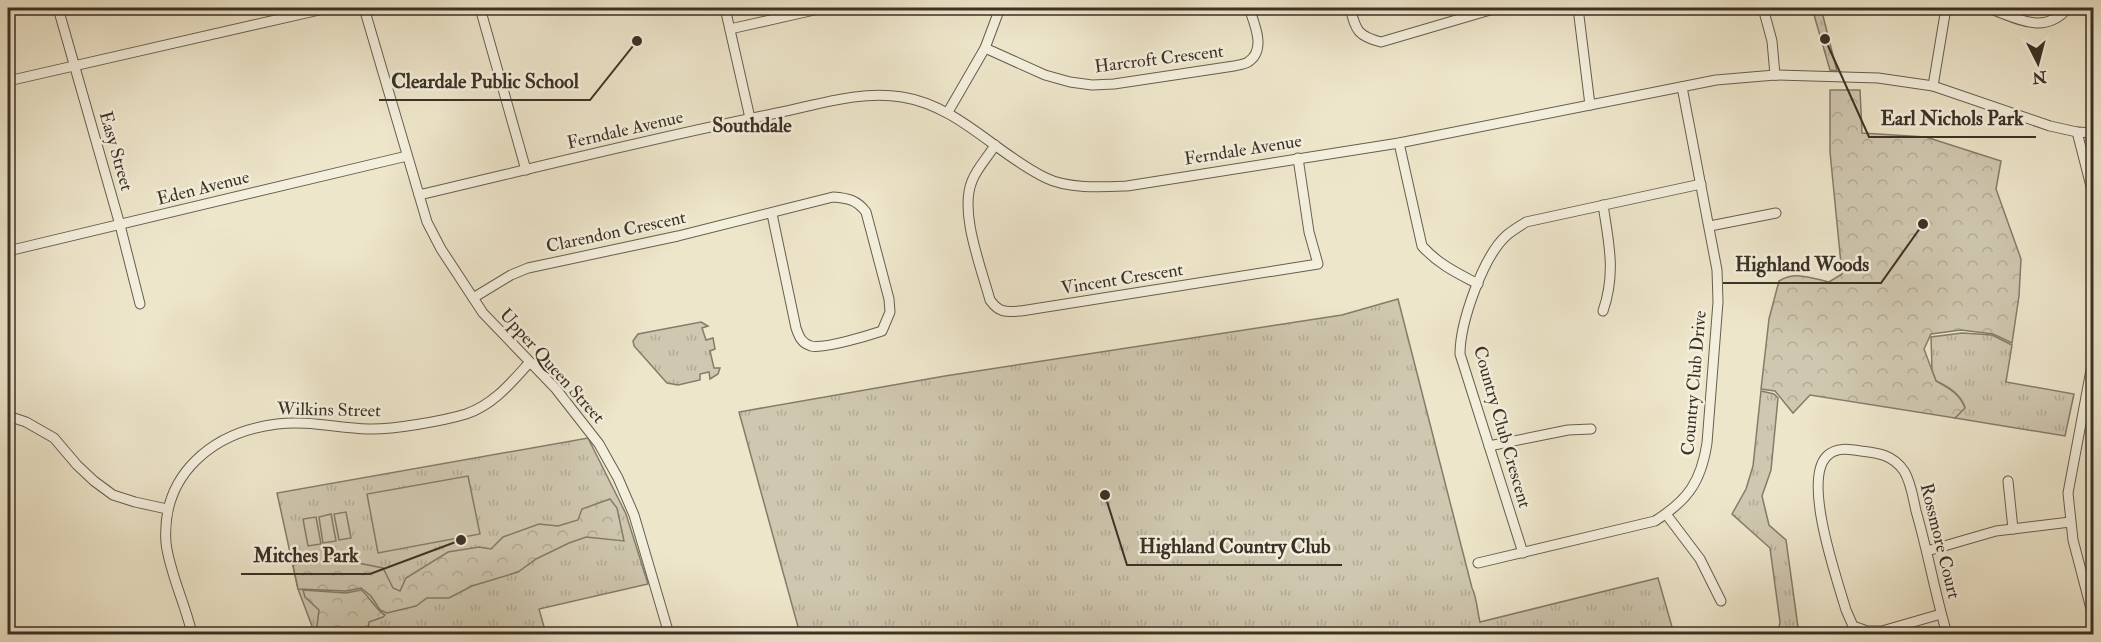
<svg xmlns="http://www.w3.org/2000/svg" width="2101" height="642" viewBox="0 0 2101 642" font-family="'IM FELL Double Pica',serif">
  <defs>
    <pattern id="grass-tufts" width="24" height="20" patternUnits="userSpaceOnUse" patternTransform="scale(1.5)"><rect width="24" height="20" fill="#cfc7af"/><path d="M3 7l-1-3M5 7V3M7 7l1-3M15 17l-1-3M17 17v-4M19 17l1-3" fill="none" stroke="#b2ab96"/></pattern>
    <pattern id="forest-crowns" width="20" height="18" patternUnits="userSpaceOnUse" patternTransform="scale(1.5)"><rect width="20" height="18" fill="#cfc7af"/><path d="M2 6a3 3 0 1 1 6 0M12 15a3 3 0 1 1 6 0" fill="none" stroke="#b2ab96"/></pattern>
  </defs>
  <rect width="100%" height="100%" fill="#eee6cb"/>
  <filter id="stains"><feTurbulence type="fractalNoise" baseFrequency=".00333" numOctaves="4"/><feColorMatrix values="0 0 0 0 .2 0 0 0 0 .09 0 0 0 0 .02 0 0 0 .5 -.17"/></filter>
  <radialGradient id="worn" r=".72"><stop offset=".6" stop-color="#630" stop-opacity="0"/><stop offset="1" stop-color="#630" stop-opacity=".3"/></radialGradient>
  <g fill="url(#grass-tufts)" stroke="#847c6a" stroke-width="1.5">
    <path d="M 1812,8 L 1821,8 L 1837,71 L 1830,70 Z"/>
    <path d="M 1398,299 L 1472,588 C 1477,598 1477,610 1480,622 L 1658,578 L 1674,634 L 800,634 L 739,412 L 945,376 L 1342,315 Z"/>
    <path d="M 701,322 L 708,326 L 702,328 L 706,340 L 713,338 L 715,349 L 710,351 L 714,368 L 720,368 L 718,374 L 710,379 L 709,372 L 700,374 L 700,380 L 678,385 L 667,383 L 634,346 L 633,341 L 638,334 Z"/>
    <path d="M 1962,333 L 1992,335 L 2012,345 L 2006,382 L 2074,394 L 2065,436 L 1955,418 L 1965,407 C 1960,394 1949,387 1936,381 L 1932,370 L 1931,337 Z"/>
    <path d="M 1761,391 L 1774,394 L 1778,398 L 1771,470 L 1762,496 L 1769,525 L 1786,540 L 1798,627 L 1778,634 L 1780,622 L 1770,548 L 1732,514 L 1746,489 L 1753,466 Z"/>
    <path d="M 588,438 L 626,514 L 648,584 L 539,609 L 546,634 L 315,634 L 298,589 L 277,493 Z"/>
  </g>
  <g fill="url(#forest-crowns)" stroke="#847c6a" stroke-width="1.5">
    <path d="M 1830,90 L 1860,90 L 1862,133 L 1926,137 L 2001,161 L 1996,189 L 2021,259 L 2019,296 L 2012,343 L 1993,334 L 1961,330 L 1931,334 L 1924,349 L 1936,381 C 1949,388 1960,394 1965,408 L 1955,418 L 1810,395 L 1793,413 L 1775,391 L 1761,389 L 1769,319 L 1779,281 C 1795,271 1812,278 1829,282 L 1842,274 L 1830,152 Z"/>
    <path d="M 610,499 L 617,508 L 624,541 L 586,537 L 569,543 L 536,559 L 518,572 L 472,586 L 449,598 L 427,598 L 416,606 L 387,613 L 380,610 L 371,596 L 361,588 L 346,591 L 298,589 L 293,565 L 333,558 L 383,568 L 393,588 L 400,591 L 406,578 L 448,552 L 479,547 L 491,549 L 503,537 L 539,524 L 558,526 L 578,520 L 582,509 Z"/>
    <path d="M 303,590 L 346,593 L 361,590 C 370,597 375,609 385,615 L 383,617 L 369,622 L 368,634 L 316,634 L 319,610 L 305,597 Z"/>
  </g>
  <g fill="#cfc7af" stroke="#847c6a" stroke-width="1.5">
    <path d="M 468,476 L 480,534 L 378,553 L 367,494 Z"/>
    <path d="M 346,512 L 351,538 L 339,540 L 334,514 Z"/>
    <path d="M 331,514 L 336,541 L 323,543 L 319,517 Z"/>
    <path d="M 316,517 L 321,544 L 308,546 L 303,519 Z"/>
  </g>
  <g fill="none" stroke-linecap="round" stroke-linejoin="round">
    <defs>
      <g id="minor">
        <path d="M 58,8 L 120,225 L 140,304"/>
        <path d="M 364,8 L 427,222 L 441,249 L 483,313 L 556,389 L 599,444 L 618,478 L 634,515 L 669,634"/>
        <path d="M 480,8 L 526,170"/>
        <path d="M 725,8 L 750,118"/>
        <path d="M 1350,8 C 1356,30 1357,36 1381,42 L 1497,8"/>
        <path d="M 1578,8 L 1590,105"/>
        <path d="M 1763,8 L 1772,41 L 1775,75"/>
        <path d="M 1988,8 C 2017,18 2044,36 2068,8"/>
        <path d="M 730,29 L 823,8"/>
        <path d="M 985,48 L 1045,75 L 1070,82 L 1092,85 L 1114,84 L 1234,66 C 1239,65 1245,64 1248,62 C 1267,50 1254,23 1249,8"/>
        <path d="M 8,81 L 328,8"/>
        <path d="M 1933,86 L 1946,8"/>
        <path d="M 948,112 L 985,48 L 1000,8"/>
        <path d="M 2077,132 L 2094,198"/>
        <path d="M 1399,143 L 1422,246 C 1438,264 1457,273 1478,284"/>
        <path d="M 995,145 C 988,157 977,168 972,181 C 959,212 981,267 990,300 C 999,313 1006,312 1021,311 L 1318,264 L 1309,232 L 1298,158"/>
        <path d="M 419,195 C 538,167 657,137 777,113 C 817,105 860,90 902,97 C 959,106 996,154 1046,178 C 1068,189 1103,187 1127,186 L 1399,143 L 1716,80 L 1775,75 L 1878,78 L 1933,86 L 2050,126 L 2077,132 L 2094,133"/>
        <path d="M 1603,205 C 1609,244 1616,273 1603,311"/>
        <path d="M 1710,226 L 1776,213"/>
        <path d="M 8,251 L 407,156"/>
        <path d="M 473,298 L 511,275 L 528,268 L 678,236 L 833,197 C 848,198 857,200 866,212 L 889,299 L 890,312 L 882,331 C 867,336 824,349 811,346 C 801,343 799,336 796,328 L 772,214"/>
        <path d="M 2094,354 L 2068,493 L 2073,540 L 2094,620"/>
        <path d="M 8,416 L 26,422 L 54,438 L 77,465 L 94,481 L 113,495 L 135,502 L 167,509"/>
        <path d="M 1489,446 L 1568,430 L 1591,429"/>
        <path d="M 2008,481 L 2013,529"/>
        <path d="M 1666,514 L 1700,559 L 1721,601"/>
        <path d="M 1927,551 L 1996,531 L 2070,522"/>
        <path d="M 1523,553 L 1460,354 C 1460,323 1483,256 1507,235 C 1513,230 1520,226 1526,222 L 1701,184"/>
        <path d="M 1478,563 L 1655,521 C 1688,500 1701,482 1707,443 L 1718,302 L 1717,270 L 1682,87"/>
        <path d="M 1941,614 L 1882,631 L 1867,631 L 1853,626 L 1846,610 C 1837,579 1802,480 1827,456 C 1836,447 1849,449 1861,451 C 1879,453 1893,455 1904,471 C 1911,482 1913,498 1916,511 C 1928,552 1935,594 1947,634"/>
        <path d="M 192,634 C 186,606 169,571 166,543 C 161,474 213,432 277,424 C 308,420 337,428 368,429 C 391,430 443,421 466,414 C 493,405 511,383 529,363"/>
        <path d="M 2080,634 L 2094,631"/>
      </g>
    </defs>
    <use href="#minor" stroke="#675e4f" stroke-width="11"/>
    <use href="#minor" stroke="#f4efdd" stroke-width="9"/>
  </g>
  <g text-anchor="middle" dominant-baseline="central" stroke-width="5" stroke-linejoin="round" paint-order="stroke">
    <g font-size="18" fill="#3a3126" stroke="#f4efdd">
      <text transform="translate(1159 59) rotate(-7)">Harcroft Crescent</text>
      <text transform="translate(625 130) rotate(-13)">Ferndale Avenue</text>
      <text transform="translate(1243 150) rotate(-9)">Ferndale Avenue</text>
      <text transform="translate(116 151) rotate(74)">Easy Street</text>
      <text transform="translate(203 188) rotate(-14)">Eden Avenue</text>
      <text transform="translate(616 232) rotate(-12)">Clarendon Crescent</text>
      <text transform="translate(1122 279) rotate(-9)">Vincent Crescent</text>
      <text transform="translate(552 366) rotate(48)">Upper Queen Street</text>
      <text transform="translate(1694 383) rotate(-85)">Country Club Drive</text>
      <text transform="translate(329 410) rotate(1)">Wilkins Street</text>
      <text transform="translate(1502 427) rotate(74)">Country Club Crescent</text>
      <text transform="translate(1940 541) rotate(76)">Rossmore Court</text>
    </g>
    <g font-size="20" font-weight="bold" fill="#3a3126" stroke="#f4efdd">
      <text x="752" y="125">Southdale</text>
    </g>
  </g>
  <path fill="none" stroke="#3a3126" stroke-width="2" d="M637 41L590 100H379M1825 39L1869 137H2036M1923 224L1881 283H1723M1105 495L1127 565H1342M461 540L370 574H241"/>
  <g fill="#3a3126" stroke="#f4efdd" stroke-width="2">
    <circle cx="637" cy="41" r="6"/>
    <circle cx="1825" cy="39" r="6"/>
    <circle cx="1923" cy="224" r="6"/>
    <circle cx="1105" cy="495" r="6"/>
    <circle cx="461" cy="540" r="6"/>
  </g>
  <g font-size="20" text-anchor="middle" font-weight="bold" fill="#3a3126" stroke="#f4efdd" stroke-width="5" stroke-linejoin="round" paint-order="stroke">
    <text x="485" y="88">Cleardale Public School</text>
    <text x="1952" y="125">Earl Nichols Park</text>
    <text x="1802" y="271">Highland Woods</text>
    <text x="1235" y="553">Highland Country Club</text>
    <text x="306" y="562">Mitches Park</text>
  </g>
  <rect width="2101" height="642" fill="none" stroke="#eee6cb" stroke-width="30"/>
  <rect x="9" y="9" width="2083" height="624" fill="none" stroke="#3a3126" stroke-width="3"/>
  <rect x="15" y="15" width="2071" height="612" fill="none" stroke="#3a3126" stroke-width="1.5"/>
  <g transform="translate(2038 63) rotate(174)" stroke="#f4efdd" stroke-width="4.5" paint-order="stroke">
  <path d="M0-4.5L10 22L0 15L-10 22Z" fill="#3a3126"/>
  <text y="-9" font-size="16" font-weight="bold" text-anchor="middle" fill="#3a3126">N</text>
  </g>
  <rect width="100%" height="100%" filter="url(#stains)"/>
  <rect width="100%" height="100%" fill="url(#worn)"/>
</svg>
